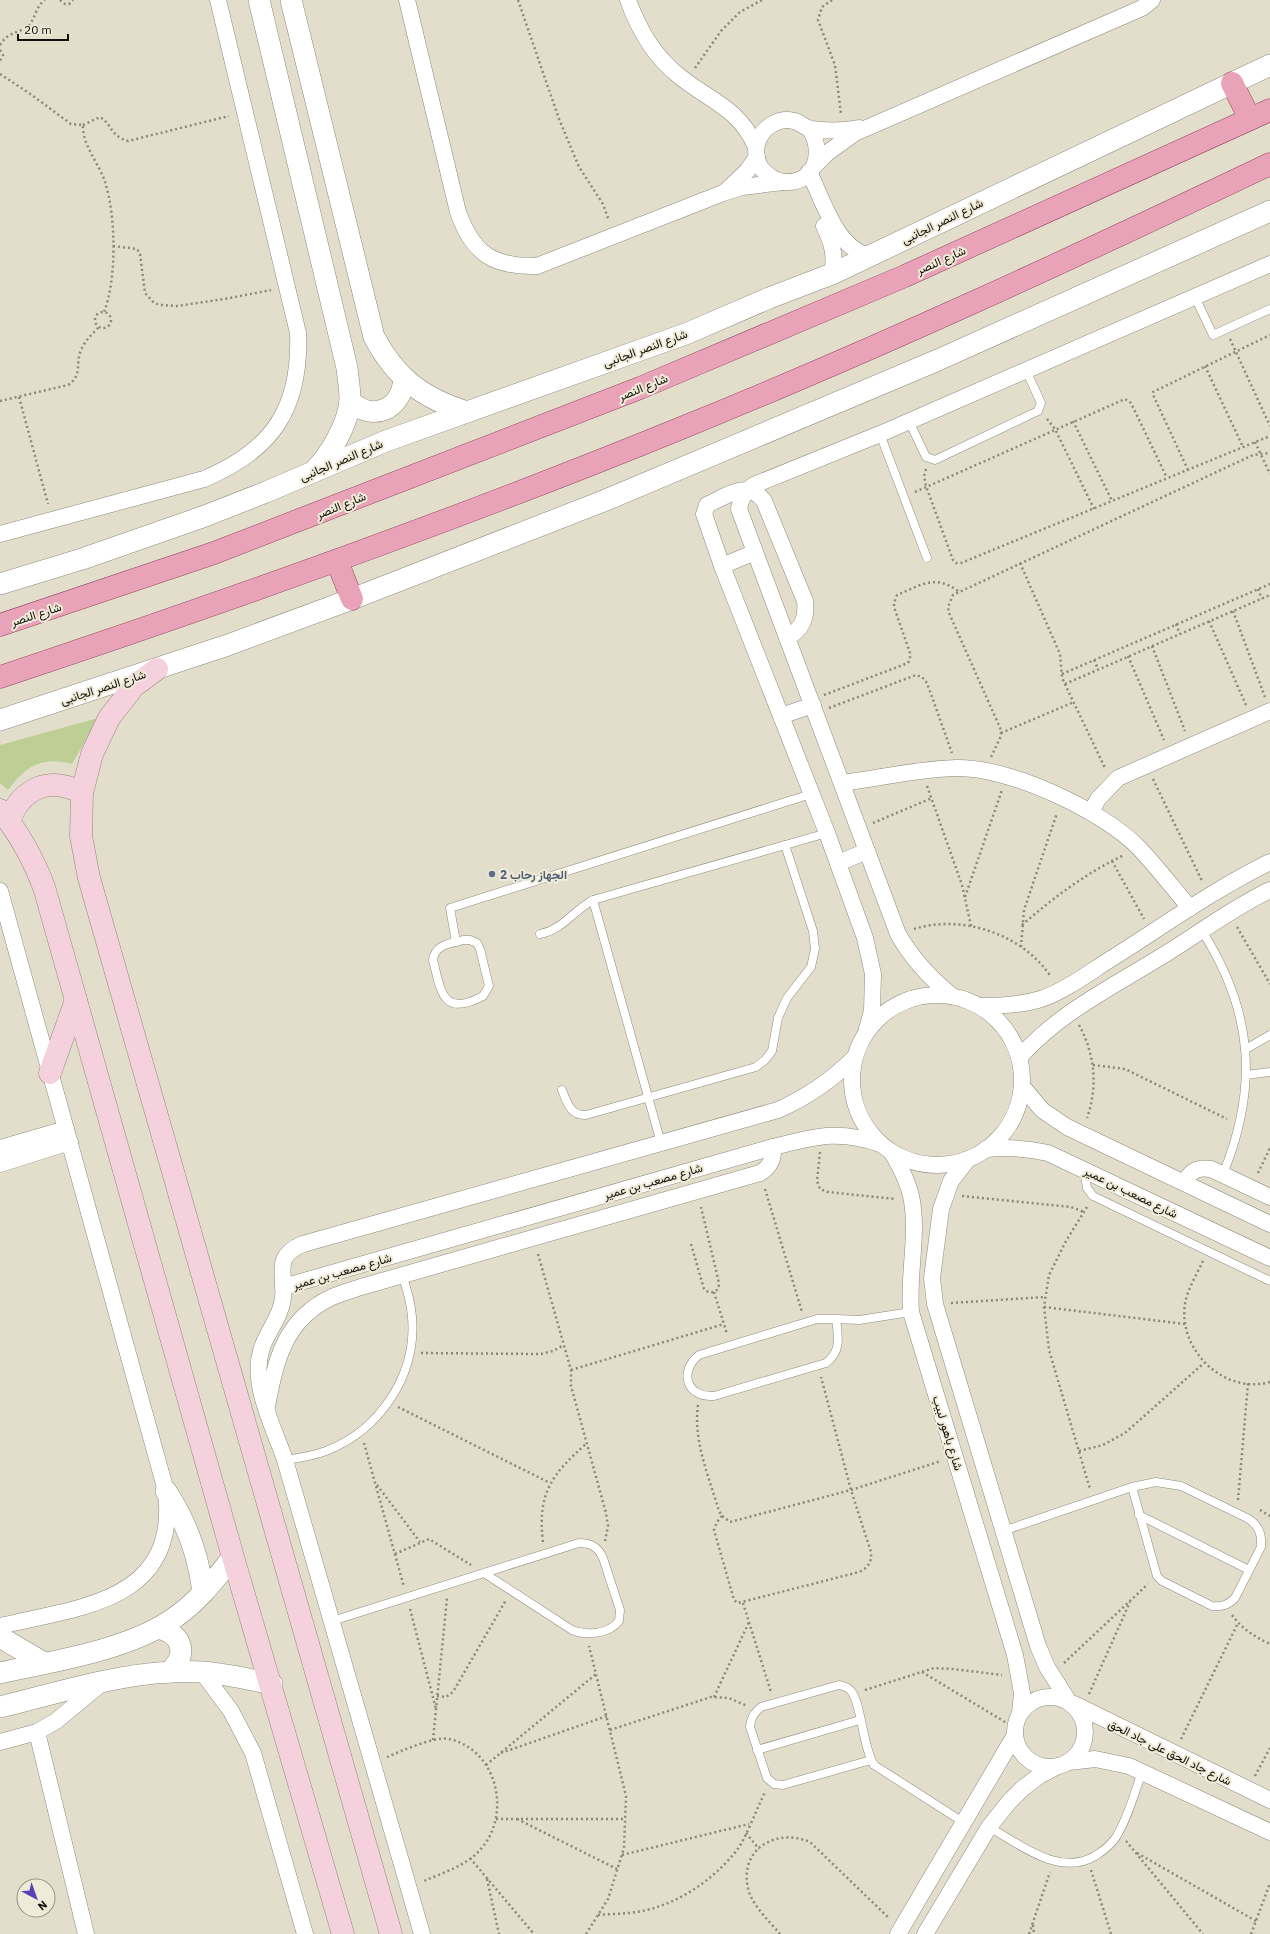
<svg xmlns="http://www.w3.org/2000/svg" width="1270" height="1934" viewBox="0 0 1270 1934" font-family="'IBM Plex Sans',Vazirmatn,sans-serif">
  <rect width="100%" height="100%" fill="#e3decc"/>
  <path fill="#becf96" d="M 98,718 L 72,764 C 42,756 26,766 8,790 L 0,783 L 0,745 Z"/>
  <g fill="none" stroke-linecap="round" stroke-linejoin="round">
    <defs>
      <g id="service">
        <path d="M 1195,297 L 1213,335 L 1270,309"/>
        <path d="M 909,421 L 926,457 L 935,460 L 1038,411 L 1041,403 L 1026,370"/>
        <path d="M 880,434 L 927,558"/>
        <path d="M 593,900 L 661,1143"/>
        <path d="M 1202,931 C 1253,1011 1259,1086 1223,1174"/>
        <path d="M 540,934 C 562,930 573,911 593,900 L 827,833"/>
        <path d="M 463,940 L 470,940 L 477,943 L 480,949 L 489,986 L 483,996 C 442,1018 441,991 433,960 C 435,944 450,944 463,940 Z"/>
        <path d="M 456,942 L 450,908 L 811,794"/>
        <path d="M 1246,1049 L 1270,1035"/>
        <path d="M 1246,1075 L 1270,1072"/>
        <path d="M 562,1090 C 567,1102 570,1116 586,1115 L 756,1067 L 765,1060 L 772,1051 L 778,1018 L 787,998 L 811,967 L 815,949 L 813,931 L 785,845"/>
        <path d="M 1084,1170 L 1087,1188 L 1093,1196 L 1270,1281"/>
        <path d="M 836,1319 L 817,1319 L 699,1355 C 678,1372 687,1398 714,1396 L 826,1363 C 842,1351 838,1336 836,1319 L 859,1320 L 911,1312"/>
        <path d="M 285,1460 C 299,1458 313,1456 326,1451 C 380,1430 417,1375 412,1317 C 411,1302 407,1289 402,1275"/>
        <path d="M 1139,1515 L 1249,1570"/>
        <path d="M 1003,1531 L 1132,1487 L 1156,1482 L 1181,1486 L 1247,1518 C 1259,1525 1262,1534 1261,1547 L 1235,1598 C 1228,1605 1222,1607 1212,1606 L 1162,1581 L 1157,1576 L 1132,1487"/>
        <path d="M 332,1621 L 579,1543 C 591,1543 598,1547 603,1558 L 620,1610 L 619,1621 C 609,1634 586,1636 572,1630 L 484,1573"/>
        <path d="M 757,1750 L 860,1720"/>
        <path d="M 871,1760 L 783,1785 L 774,1784 L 767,1778 L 750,1727 C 751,1717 754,1713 761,1707 L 839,1685 C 844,1686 848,1687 851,1691 C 861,1702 863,1748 874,1765 L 963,1822"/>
        <path d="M 989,1827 C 1021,1845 1059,1877 1095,1856 C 1103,1851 1111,1845 1116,1837 C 1128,1818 1134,1794 1142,1772"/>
      </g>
      <g id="minor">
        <path d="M 407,0 L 458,212 C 473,254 493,267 537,266 L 723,193 L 742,187 L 783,182"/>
        <path d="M 628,0 C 638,28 655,57 679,76 C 710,101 739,108 756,147"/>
        <path d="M 809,128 C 825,151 816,184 784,182 C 775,181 767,175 761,168 C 756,160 755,150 758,141 C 763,127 779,117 794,121 C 800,122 805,128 811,129 C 826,131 844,131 859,128"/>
        <path d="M 815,165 L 827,153 L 855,133 L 1142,8 L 1152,0"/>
        <path d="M 809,172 C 823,200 836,249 870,256"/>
        <path d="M 727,190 L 747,171 L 757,157"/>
        <path d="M 824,226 C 832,243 836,255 832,274"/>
        <path d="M 0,534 L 204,479 C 273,450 301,408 298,333 L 218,0"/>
        <path d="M 722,566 L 755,552"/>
        <path d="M 787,638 C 802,629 807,619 805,601 L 764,501 C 748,479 726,496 707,505 L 704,514 L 722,566 L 827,833 L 865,938 L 873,974 L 872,1011 L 867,1029"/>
        <path d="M 781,716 L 813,705"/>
        <path d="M 842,783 C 880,778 918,769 956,768 C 1009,767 1102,810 1139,848 C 1157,867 1173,888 1190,908"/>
        <path d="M 1091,812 L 1098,799 L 1118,778 L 1270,711"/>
        <path d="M 838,863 L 867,851"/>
        <path d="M 0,891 L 166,1491 C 179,1602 80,1607 0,1626"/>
        <circle cx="937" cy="1080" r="85"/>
        <path d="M 952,996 C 930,978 912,959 898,934 L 755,552 L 739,509 C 741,498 745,491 754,485 L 880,434 L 1270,264"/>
        <path d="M 981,1006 C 1001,1006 1021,1005 1041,999 C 1067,990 1091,971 1114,957 C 1166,924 1215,889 1270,862"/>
        <path d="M 1019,1058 C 1059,1012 1116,985 1167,953 C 1201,932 1234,907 1270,890"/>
        <path d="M 1022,1086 L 1042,1110 L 1067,1127 L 1270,1224"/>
        <path d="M 0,1148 L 66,1129"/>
        <path d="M 986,1149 C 1008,1147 1027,1148 1048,1153 L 1270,1258"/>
        <path d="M 892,1153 C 901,1168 909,1183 912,1201 C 918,1237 908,1275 911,1312 L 1015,1655 L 1022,1693 L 1020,1713"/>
        <path d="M 968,1159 L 951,1181 L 941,1209 L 932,1278 L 935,1304 L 1038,1646 L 1047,1667 L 1069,1702"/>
        <path d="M 0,1164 L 70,1142"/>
        <path d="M 1185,1183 C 1190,1170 1198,1167 1211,1169 L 1270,1197"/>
        <path d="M 283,1287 L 773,1147 C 815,1137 838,1129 880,1144"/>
        <path d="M 267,1406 C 276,1359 285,1319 332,1297 C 341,1293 352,1290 361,1287 L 760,1173 C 770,1167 774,1159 773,1147"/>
        <path d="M 202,1672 L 231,1711 L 253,1753 L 305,1934"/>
        <circle cx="1050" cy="1732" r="35"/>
        <path d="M 1074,1704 L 1270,1800"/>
        <path d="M 37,1732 L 86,1934"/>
        <path d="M 0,1742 L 37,1732 L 56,1721 L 102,1683"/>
        <path d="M 1069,1762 L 1095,1759 L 1129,1766 L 1270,1832"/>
        <path d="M 422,1934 L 285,1460 C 274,1428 251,1385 261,1351 C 266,1332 281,1318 283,1298 C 286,1273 272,1257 303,1244 L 778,1110 C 807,1097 832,1080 854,1058"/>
        <path d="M 898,1934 L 1015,1735"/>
        <path d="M 925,1934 L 989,1827 L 1009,1802 L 1023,1788 L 1039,1776 L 1058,1766"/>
      </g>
      <g id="tertiary">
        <path d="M 259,0 L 347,368 C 348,378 350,389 350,399 C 349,423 330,455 314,471"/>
        <path d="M 291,0 L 374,337 C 396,378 422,398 467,412"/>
        <path d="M 350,401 C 373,422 401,410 404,379"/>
        <path d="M 0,584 L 82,559 L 205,516 L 266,492 L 386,441 L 688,333 L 769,298 L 832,274 L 1270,65"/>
        <path d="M 0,720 L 228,645 L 352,599 L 606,500 L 938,360 L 1270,211"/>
        <path d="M 166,1491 C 187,1523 199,1555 203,1593"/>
        <path d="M 158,1628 C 184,1634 188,1656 169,1672"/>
        <path d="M 0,1637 L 44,1663"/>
        <path d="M 0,1673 C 54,1661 129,1650 174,1618 C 198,1602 215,1579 233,1557"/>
        <path d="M 0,1707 C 66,1691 134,1668 203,1672 C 226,1674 249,1679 272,1684"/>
      </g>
      <g id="secondary">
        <path d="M 157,669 L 134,686 L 109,718 L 92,754 L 82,793 L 81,836 L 89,878 L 391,1934"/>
        <path d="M 0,810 C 20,834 33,858 44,887 L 233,1557 L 343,1934"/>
        <path d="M 9,821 C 22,787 50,776 82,793"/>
        <path d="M 50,1073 L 76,1000"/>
      </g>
      <g id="primary">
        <path d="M 1232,83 L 1250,119"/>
        <path d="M 337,561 L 352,599"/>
        <path d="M 0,625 L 214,553 L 640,388 L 905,276 L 1270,110"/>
        <path d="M 0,677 C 229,601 456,520 679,429 C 879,348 1075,257 1270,164"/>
      </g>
    </defs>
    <use href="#service" stroke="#8f8b7a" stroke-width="9"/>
    <use href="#minor" stroke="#8f8b7a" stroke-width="17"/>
    <use href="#tertiary" stroke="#8f8b7a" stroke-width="22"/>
    <use href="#secondary" stroke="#8f8b7a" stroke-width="23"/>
    <use href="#primary" stroke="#94475d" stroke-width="23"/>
    <g stroke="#8b877a" stroke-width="2.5" stroke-dasharray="2 3" stroke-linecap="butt">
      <path d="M 60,0 L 65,4 L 69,4 L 73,0"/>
      <path d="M 518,0 L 559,119 L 579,167 L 603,204 L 609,221"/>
      <path d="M 832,0 L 822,7 L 818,20 L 835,65 L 841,114"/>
      <path d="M 0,45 C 9,30 21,34 30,24 C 36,16 36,6 45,0"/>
      <path d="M 0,50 L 3,55 L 0,61"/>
      <path d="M 695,68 L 721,31 L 740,12 L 762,0"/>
      <path d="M 0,74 L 29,93 L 71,124 L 83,125 C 82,145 99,163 105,182 C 116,216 117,279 104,312"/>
      <path d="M 83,125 L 100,117 C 113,125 109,135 128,141 L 229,116"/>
      <path d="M 113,246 L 137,249 L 140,254 L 145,293 L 154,303 L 161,305 L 177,306 L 230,298 L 271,290"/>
      <circle cx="103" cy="320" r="8"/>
      <path d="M 1230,339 L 1270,426"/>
      <path d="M 1205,366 L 1243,447"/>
      <path d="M 19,397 L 48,504"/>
      <path d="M 0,401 L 68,385 C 83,375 75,364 81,350 C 85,341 92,334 99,327"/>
      <path d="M 1047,419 L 1055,429 L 1094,509"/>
      <path d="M 1073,421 L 1112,501"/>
      <path d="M 1255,442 L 1270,474"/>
      <path d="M 926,469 L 924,476 L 926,486 L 953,560 L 956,563 L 961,563 L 1270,436"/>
      <path d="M 1188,470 L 1154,397 L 1153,392 L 1270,335"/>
      <path d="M 915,492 L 1125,399 L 1131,403 L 1167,478"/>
      <path d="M 1020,563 L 1060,654 L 1062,678 L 1105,768"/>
      <path d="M 1258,589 L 1262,599"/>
      <path d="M 1233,611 L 1265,697"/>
      <path d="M 1209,621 L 1246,705"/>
      <path d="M 1176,624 L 1180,634"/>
      <path d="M 1152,646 L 1185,731"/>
      <path d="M 1128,656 L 1164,740"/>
      <path d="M 1094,660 L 1098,669"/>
      <path d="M 1062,674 L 1270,584"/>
      <path d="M 1065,684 L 1270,595"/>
      <path d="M 824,695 L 908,663 L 910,659 L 910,653 L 894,607 L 894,603 L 897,595 C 921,585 935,574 958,591"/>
      <path d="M 829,708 L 916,675 L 922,677 L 927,683 L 952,753"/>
      <path d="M 1001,733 L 1074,702"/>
      <path d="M 991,757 L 1001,736 L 1001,730 L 949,613 L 948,607 L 953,595 L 1253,455 L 1270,453"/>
      <path d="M 1153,779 L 1202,881"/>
      <path d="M 927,786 L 962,885 L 971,926"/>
      <path d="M 873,823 L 932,798"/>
      <path d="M 1112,861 L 1144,919"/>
      <path d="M 965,897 L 1002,790"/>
      <path d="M 1022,925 C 1053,898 1086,873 1124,855"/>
      <path d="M 1237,927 L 1270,984"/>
      <path d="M 914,929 C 962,914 1023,934 1051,977"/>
      <path d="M 1021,947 L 1024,910 L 1057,813"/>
      <path d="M 1079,1025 C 1095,1054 1098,1087 1087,1118"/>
      <path d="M 1093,1065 L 1125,1069 L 1227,1119"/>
      <path d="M 820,1152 L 817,1181 L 820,1189 L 828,1192 L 896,1199"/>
      <path d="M 1258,1173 L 1270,1148"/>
      <path d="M 765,1189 L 802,1312"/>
      <path d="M 962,1196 L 1071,1207 L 1084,1212"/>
      <path d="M 1087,1207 L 1066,1241 L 1049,1275 L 1044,1307 L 1049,1350 L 1090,1489"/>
      <path d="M 691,1244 L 704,1289 L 706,1291 C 714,1294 719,1291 719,1283 L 701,1207"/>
      <path d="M 538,1254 L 571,1370 L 571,1386 L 606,1513 L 608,1526 L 605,1541"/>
      <path d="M 1203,1261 C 1197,1274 1187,1290 1185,1304 C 1178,1350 1224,1395 1270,1382"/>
      <path d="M 714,1292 L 727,1334"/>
      <path d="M 951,1303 L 1045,1297"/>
      <path d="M 1044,1307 L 1185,1324"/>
      <path d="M 421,1353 L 541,1354 L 553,1351 L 564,1345"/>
      <path d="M 571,1370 L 724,1324"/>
      <path d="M 698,1405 C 693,1441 709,1477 719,1511 L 722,1516 L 730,1522 L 851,1490 L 941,1461"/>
      <path d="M 398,1407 L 550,1483"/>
      <path d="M 364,1443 L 404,1587"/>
      <path d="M 1079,1451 L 1103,1445 L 1125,1433 L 1204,1363"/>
      <path d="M 377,1485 L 420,1542"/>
      <path d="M 1238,1500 L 1248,1383"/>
      <path d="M 1260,1510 L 1270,1516"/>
      <path d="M 722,1516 L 717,1522 L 714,1530 L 734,1600 L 738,1603 L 859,1572 C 868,1568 872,1562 871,1552 L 851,1490 L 821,1377"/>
      <path d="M 543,1542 C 537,1493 552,1474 587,1443"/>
      <path d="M 395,1554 L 429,1539 L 471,1565"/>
      <path d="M 743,1603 L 771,1692"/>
      <path d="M 410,1609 L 436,1709"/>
      <path d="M 1232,1615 C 1242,1629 1255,1637 1270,1644"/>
      <path d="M 1064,1663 L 1148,1584"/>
      <path d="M 922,1672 L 1005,1722"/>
      <path d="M 865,1690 L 934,1668 L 953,1669 L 1002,1675"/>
      <path d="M 1089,1694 L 1130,1602"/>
      <path d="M 437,1696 L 446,1697 L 453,1692 L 506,1600"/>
      <path d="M 714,1697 L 749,1622"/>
      <path d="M 610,1730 L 711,1697 L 729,1698 L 747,1706"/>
      <path d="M 1181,1739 L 1238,1623"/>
      <path d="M 433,1740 L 447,1598"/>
      <path d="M 501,1753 L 607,1716"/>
      <path d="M 387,1757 C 402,1751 434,1736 449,1739 C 498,1750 512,1815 480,1850 C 466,1866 442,1873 424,1881"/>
      <path d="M 486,1765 L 596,1674"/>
      <path d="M 1255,1776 L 1270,1748"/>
      <path d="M 496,1819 L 625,1819"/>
      <path d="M 517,1819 L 617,1869"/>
      <path d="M 746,1833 L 759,1849"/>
      <path d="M 1126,1841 L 1203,1934"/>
      <path d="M 1137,1853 L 1256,1921"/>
      <path d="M 622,1855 L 749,1824"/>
      <path d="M 470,1858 L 534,1934"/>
      <path d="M 1091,1870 L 1111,1934"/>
      <path d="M 487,1879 L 499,1934"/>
      <path d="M 598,1915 C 608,1914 619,1914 629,1913 C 671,1909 711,1883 737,1850 C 746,1838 757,1808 765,1792"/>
      <path d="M 1033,1925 L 1034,1934"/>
      <path d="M 586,1934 L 608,1899 L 624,1848 L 626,1796 L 589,1646"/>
      <path d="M 780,1934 C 770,1922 754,1907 749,1892 C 737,1851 774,1827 810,1842 L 889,1918"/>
      <path d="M 1029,1934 L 1050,1872"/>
      <path d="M 1251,1934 L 1270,1883"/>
    </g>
    <use href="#service" stroke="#fff" stroke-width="8"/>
    <use href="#minor" stroke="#fff" stroke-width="16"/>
    <use href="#tertiary" stroke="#fff" stroke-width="21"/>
    <use href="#secondary" stroke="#f4d1dc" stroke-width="22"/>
    <use href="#primary" stroke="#e9a3b9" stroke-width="22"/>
  </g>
  <circle fill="#5c6f8a" stroke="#f0ebd9" stroke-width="1.5" cx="492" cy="874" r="4"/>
  <g text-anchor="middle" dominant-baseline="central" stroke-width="4" stroke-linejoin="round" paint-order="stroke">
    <g font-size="12" fill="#11100a" stroke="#f0ebd9">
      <text transform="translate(942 221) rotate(-26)">شارع النصر الجانبى</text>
      <text transform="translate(941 260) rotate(-24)">شارع النصر</text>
      <text transform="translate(645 348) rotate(-20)">شارع النصر الجانبى</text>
      <text transform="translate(643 387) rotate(-22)">شارع النصر</text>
      <text transform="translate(341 460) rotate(-23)">شارع النصر الجانبى</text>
      <text transform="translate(341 505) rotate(-22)">شارع النصر</text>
      <text transform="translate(36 614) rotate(-18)">شارع النصر</text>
      <text transform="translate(103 687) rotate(-18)">شارع النصر الجانبى</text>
      <text transform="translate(653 1181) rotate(-16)">شارع مصعب بن عمير</text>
      <text transform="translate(1131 1192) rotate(26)">شارع مصعب بن عمير</text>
      <text transform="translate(342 1271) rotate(-16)">شارع مصعب بن عمير</text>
      <text transform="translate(948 1433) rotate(73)">شارع باهور لبيب</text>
      <text transform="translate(1170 1752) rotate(26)">شارع جاد الحق على جاد الحق</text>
    </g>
    <g font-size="12" font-weight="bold" fill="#4e5e75" stroke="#f0ebd9" text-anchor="start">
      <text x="500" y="874">الجهاز رحاب 2</text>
    </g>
  </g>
  <g transform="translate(36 1898) rotate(139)"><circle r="19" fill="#f0ebd9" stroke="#979386"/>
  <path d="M0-3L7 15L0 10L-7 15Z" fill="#5c40b8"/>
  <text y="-6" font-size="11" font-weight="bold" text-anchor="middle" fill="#11100a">N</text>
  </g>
  <path d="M18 34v6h50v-6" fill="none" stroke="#11100a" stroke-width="2"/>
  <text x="24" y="34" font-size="12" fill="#11100a" stroke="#f0ebd9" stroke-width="3" paint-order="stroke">20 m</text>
</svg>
